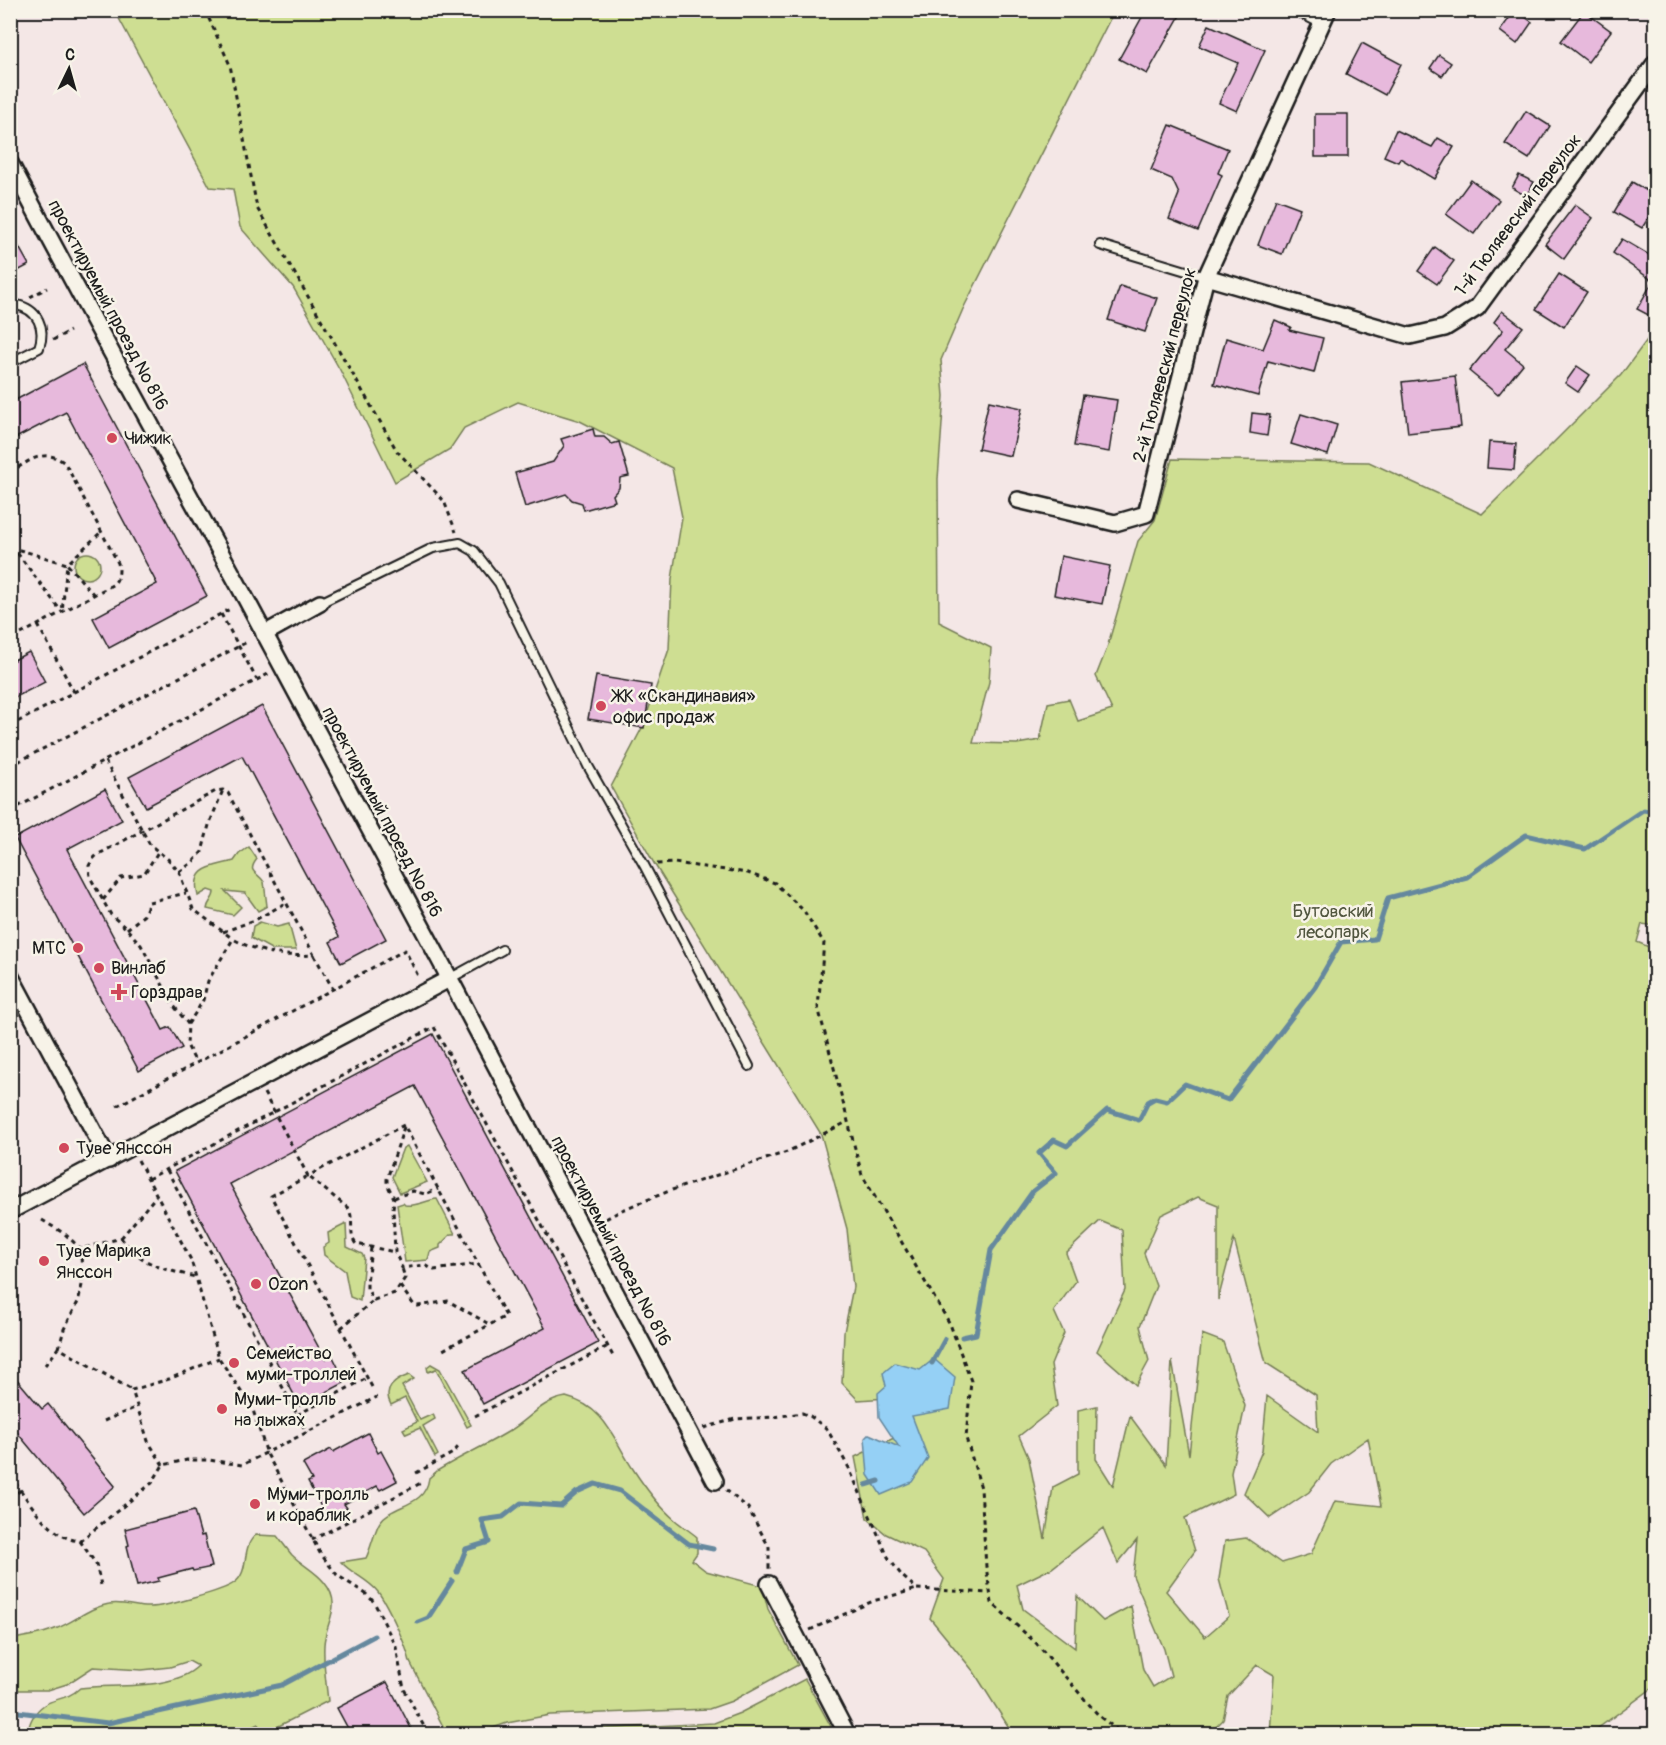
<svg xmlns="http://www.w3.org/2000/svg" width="1666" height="1745" viewBox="0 0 1666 1745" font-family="Pangolin,sans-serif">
  <rect width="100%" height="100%" fill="#f4e7e6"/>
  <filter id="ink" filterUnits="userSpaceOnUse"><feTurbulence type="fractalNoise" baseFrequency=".0167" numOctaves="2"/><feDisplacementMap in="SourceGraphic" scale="12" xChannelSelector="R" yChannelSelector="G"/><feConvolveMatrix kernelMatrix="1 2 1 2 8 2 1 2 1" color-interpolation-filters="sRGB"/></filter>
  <g filter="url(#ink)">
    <g fill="#cede92" stroke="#757d57" stroke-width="1.5" fill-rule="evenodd">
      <path d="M 115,11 L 1114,11 L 963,309 L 941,360 L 944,396 L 938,479 L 939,622 L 991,648 L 989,682 L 973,743 L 1017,744 L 1040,740 L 1048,703 L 1069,699 L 1078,721 L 1112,710 L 1096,676 L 1107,648 L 1138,541 L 1155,520 L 1172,459 L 1369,462 L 1482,514 L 1621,375 L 1655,329 L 1656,926 L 1642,924 L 1637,942 L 1656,950 L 1655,1686 L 1590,1734 L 1270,1734 L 1274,1675 L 1257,1665 L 1228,1696 L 1223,1720 L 1209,1734 L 1013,1734 L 974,1672 L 930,1618 L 944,1579 L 924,1552 L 886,1534 L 867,1518 L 855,1457 L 896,1437 L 902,1397 L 858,1400 L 842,1383 L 844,1332 L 853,1287 L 847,1229 L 821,1134 L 655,865 L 611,787 L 643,726 L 669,649 L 672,579 L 682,517 L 672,468 L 580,421 L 518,402 L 464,428 L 450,449 L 395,482 L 340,370 L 293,287 L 240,227 L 233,189 L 210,187 ZM 1198,1197 L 1218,1205 L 1218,1300 L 1234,1239 L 1266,1363 L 1316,1395 L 1318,1432 L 1267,1396 L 1262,1451 L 1244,1493 L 1270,1518 L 1309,1492 L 1331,1464 L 1368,1438 L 1381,1506 L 1335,1501 L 1311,1554 L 1282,1563 L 1246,1538 L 1225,1541 L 1219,1579 L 1229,1616 L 1205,1637 L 1166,1591 L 1195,1551 L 1185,1518 L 1234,1494 L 1231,1473 L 1245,1406 L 1223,1342 L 1202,1334 L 1189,1455 L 1172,1361 L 1166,1465 L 1130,1416 L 1113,1486 L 1096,1459 L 1097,1406 L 1078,1410 L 1078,1474 L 1053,1487 L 1045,1539 L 1029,1459 L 1019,1436 L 1057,1406 L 1051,1365 L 1064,1333 L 1054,1311 L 1076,1281 L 1066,1253 L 1100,1221 L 1122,1230 L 1125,1290 L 1097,1351 L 1136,1385 L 1149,1361 L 1140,1326 L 1156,1286 L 1144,1253 L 1161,1215 ZM 1103,1528 L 1118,1563 L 1137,1540 L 1133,1576 L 1164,1649 L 1171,1676 L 1153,1687 L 1143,1670 L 1131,1606 L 1103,1621 L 1077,1596 L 1075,1648 L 1023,1609 L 1017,1585 L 1052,1568 Z"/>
      <circle cx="87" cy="566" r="13"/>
      <path d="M 249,847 L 257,859 C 246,873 258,872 264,882 L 267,906 L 258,911 L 245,893 L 225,891 L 241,907 L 233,915 L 207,909 C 208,901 214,899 214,892 L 208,890 L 198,896 C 190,866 213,867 234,861 L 239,854 Z"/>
      <path d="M 260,922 L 277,927 L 289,924 L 296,950 L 273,950 L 251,938 L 253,926 Z"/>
      <path d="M 407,1146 L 427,1182 L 400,1193 L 392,1177 L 403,1148 Z"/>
      <path d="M 437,1199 L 455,1234 L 451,1234 L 440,1245 L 440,1248 L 430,1252 L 428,1260 L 405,1262 L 397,1205 L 403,1203 L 405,1205 C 416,1207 426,1200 437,1199 Z"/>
      <path d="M 346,1224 L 347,1247 L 362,1254 L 364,1258 L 360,1301 L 350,1297 L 345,1271 L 324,1255 L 323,1247 L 329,1243 L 328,1233 Z"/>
      <path d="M 431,1364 L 440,1369 L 471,1425 L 467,1427 L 436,1369 L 428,1372 L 427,1367 Z"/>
      <path d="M 409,1375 L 414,1379 L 402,1386 L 420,1420 L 433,1414 L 435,1419 L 423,1426 L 438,1455 L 435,1457 L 420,1428 L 406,1434 L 403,1429 L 417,1422 L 405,1398 L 391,1405 C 382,1389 395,1380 409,1375 Z"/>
      <path d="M 566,1397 C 606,1407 613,1439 633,1469 C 644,1486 660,1507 675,1520 C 682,1526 690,1531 697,1537 L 697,1553 L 692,1560 L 706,1571 L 762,1586 L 768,1609 L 798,1665 L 732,1701 L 709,1709 L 550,1715 L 507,1723 L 476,1734 L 447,1734 L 410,1662 C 407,1647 388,1605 378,1592 C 369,1580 352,1574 341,1562 L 366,1558 C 371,1548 375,1529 380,1522 C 393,1503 425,1508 429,1478 L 437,1471 C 461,1456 487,1445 511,1430 C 531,1418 541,1401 566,1397 Z"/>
      <path d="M 256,1535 L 277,1536 C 282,1542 287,1549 292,1555 C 302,1565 315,1571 324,1582 C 344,1606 325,1622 324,1645 C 323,1664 326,1682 328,1701 L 263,1734 L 258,1724 L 238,1734 L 29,1734 C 27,1724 35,1711 44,1705 C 55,1698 67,1700 80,1688 C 114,1684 173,1691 198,1666 L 189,1661 L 170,1667 L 142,1670 L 93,1667 L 67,1684 L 48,1690 L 11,1690 L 11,1640 C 25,1636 41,1635 55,1629 C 75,1622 87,1608 109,1604 C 123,1601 137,1608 150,1607 C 165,1607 223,1591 234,1583 C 251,1571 240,1547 256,1535 Z"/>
      <path d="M 805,1679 L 835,1734 L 523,1734 L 554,1731 L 714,1723 L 740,1713 Z"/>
    </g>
    <path fill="#95d0f5" stroke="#65889e" stroke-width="1.5" d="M 934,1359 L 955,1377 L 950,1409 L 912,1416 L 928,1458 L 912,1482 L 881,1495 L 868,1475 L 865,1438 L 869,1434 L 899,1447 L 879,1417 L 878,1393 L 886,1386 L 883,1373 L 895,1363 L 920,1370 Z"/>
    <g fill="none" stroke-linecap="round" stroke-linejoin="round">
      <g stroke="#65889e" stroke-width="5">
        <path d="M 962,1337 L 976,1334 L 991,1250 L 1033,1191 L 1056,1173 L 1039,1153 L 1054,1140 L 1067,1146 L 1107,1110 L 1139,1120 L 1148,1102 L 1155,1098 L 1167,1101 L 1185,1084 L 1228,1100 L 1315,987 L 1341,942 L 1375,939 L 1388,898 L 1467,877 L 1526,835 L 1585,849 L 1643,810 L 1656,812"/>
        <path d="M 932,1363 L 945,1339"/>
        <path d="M 866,1485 L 879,1481"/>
        <path d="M 457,1572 L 466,1549 L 489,1542 L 482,1520 L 503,1517 L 521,1503 L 561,1506 L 577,1492 L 595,1484 L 620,1491 L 689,1544 L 713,1549"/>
        <path d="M 418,1622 L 428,1618 L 452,1581"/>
        <path d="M 10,1711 L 108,1723 L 282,1685 L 374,1636"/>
      </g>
    </g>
    <g fill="#e7b9dc" stroke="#1c1c1c" stroke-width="1.5">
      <path d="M 1146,10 L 1183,10 L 1147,74 L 1119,59 Z"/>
      <path d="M 1515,10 L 1532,22 L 1517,44 L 1500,31 Z"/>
      <path d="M 1584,11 L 1611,31 L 1588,62 L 1561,41 Z"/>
      <path d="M 1209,25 L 1265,50 L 1237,111 L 1219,103 L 1238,63 L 1199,46 Z"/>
      <path d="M 1362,43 L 1401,64 L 1385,95 L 1346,74 Z"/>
      <path d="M 1439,55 L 1451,63 L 1442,76 L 1430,68 Z"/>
      <path d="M 1526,111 L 1550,126 L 1529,159 L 1505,144 Z"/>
      <rect x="1315" y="114" width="33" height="43"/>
      <path d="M 1170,125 L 1228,149 L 1218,173 L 1222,175 L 1198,231 L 1169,219 L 1179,194 L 1172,179 L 1151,170 Z"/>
      <path d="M 1396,130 L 1432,147 L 1438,138 L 1454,147 L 1435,179 L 1400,158 L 1398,162 L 1384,156 Z"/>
      <path d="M 1519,175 L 1534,182 L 1526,196 L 1512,188 Z"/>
      <path d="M 1471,180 L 1499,200 L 1474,234 L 1446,214 Z"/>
      <path d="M 1632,182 L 1656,196 L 1656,206 L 1642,228 L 1614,212 Z"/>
      <path d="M 1276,199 L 1300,208 L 1282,254 L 1258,245 Z"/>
      <path d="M 1575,205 L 1593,218 L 1564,259 L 1545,244 Z"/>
      <path d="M 10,231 L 29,265 L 10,275 Z"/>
      <path d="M 1622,239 L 1656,259 L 1656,319 L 1637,309 L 1653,281 L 1613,253 Z"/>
      <path d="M 1435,247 L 1454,261 L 1437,284 L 1418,271 Z"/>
      <path d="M 1559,274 L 1587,292 L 1564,327 L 1536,309 Z"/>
      <path d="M 1120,286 L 1157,298 L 1145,332 L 1108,320 Z"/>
      <path d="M 1502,311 L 1523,327 L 1505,349 L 1523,364 L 1498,395 L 1469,371 L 1503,330 L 1494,322 Z"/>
      <path d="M 1275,320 L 1291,327 L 1289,330 L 1323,338 L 1314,373 L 1268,361 L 1258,396 L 1214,384 L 1226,338 L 1263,349 Z"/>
      <path d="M 83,364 L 207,596 L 109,648 L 93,618 L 157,584 L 66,412 L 10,441 L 10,403 Z"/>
      <path d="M 1577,366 L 1590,375 L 1578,392 L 1565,383 Z"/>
      <path d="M 1455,376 L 1461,427 L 1408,433 L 1402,382 Z"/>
      <path d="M 1083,395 L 1117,400 L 1109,452 L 1074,446 Z"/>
      <path d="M 989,401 L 1022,408 L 1011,456 L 978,449 Z"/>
      <path d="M 1252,413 L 1270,415 L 1267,436 L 1250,433 Z"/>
      <path d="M 1301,414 L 1337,425 L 1328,455 L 1291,444 Z"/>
      <path d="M 593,429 L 595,437 L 604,437 L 612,444 L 619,442 L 629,476 L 620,478 L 619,488 L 613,495 L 615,501 L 584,510 L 582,503 L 572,500 L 566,494 L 525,507 L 515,473 L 553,462 L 564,446 L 561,439 Z"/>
      <path d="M 1489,442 L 1516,444 L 1514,470 L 1487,468 Z"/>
      <path d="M 1061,556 L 1110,566 L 1102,604 L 1054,595 Z"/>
      <path d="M 29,652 L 45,682 L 10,700 L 10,662 Z"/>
      <path d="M 596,676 L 651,685 L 644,728 L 588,719 Z"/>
      <path d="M 262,706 L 386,939 L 341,963 L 330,942 L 339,937 L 242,756 L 146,807 L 129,777 Z"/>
      <path d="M 105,789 L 122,820 L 67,849 L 163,1030 L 170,1027 L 182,1048 L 139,1071 L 15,838 Z"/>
      <path d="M 433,1034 L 598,1343 L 483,1404 L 465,1370 L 545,1328 L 415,1086 L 230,1184 L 325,1359 L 332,1355 L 342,1375 L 340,1376 L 344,1383 L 300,1406 L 175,1171 Z"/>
      <path d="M 10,1371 L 42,1409 L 48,1404 L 115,1486 L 84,1513 L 10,1424 Z"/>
      <path d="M 368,1433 L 378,1453 L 381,1451 L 397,1481 L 380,1490 L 377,1486 L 344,1504 L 347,1508 L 327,1518 L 308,1482 L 312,1480 L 303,1464 L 331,1449 L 333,1452 Z"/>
      <path d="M 194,1511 L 201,1536 L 204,1535 L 212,1567 L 193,1571 L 192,1569 L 158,1578 L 159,1581 L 137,1586 L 127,1546 L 129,1545 L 125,1529 Z"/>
      <path d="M 387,1682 L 414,1734 L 351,1734 L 337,1708 Z"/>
    </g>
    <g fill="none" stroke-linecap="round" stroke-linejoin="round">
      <defs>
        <g id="lane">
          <path d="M 1294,10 L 1322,24"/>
          <path d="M 1100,245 L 1206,277"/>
          <path d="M 10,308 L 16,305 C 38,309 46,328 39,348 L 10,363"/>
          <path d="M 320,603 L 433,548 L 460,543 L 474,551 L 499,583 L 588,766 L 644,865 L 749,1066"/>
          <path d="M 449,979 L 502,950"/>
        </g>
        <g id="street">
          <path d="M 10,163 C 87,310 167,454 246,599 C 404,892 561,1186 715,1481"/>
          <path d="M 1206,277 L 1410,336 L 1445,328 L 1477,308 L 1656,62"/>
          <path d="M 1018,500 L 1115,523 L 1146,514 L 1206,277 L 1328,10"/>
          <path d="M 264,634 L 320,603"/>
          <path d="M 10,975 L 109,1160"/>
          <path d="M 10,1211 L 449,979"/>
          <path d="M 769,1584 L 847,1734"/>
        </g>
      </defs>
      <use href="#lane" stroke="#1c1c1c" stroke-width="12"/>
      <use href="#street" stroke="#1c1c1c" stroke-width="20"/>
      <g stroke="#1c1c1c" stroke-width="3" stroke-dasharray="4.5 4.5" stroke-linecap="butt">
        <path d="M 205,10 L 230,65 L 257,208 L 397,451 L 444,501 L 456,532"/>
        <path d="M 30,297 L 47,288"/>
        <path d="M 53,340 L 70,331"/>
        <path d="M 10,472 C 30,461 44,447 65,463 L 118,563 C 120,572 119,577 114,584 L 10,640"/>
        <path d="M 10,547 L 67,564 L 62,612"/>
        <path d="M 10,563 L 15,550 L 61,611"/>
        <path d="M 94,595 L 67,564 L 101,532"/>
        <path d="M 221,614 L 257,680"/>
        <path d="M 38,625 L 74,692"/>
        <path d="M 10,726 L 232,608"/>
        <path d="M 105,761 L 150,845 L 169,860 L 179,872 L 193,909 L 233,939"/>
        <path d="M 10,766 L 249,641"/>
        <path d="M 10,811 L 270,673"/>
        <path d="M 657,864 L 674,863 L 748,873 L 775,883 L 804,911 L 824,943 L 818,1007 L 862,1175 L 950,1324 L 971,1381 L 966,1438 L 981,1488 L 986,1567 L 992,1603 L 1037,1644 L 1100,1717 L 1123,1734"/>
        <path d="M 179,872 L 193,862 L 202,852 L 209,825 L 223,790"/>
        <path d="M 103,900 L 121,878 L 144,874 L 158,852"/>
        <path d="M 127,929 L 144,915 L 149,902 L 186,893"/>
        <path d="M 223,932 L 255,920 L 286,903"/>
        <path d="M 314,955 L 333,989"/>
        <path d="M 188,1024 L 198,1009 L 203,1000 L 208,981 L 233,939 C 260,953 284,957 314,955 L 228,793 L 223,790 L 216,791 L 97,855 L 92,860 L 89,866 L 90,877 L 111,915 L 127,929 L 141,945 L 174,1006 L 188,1024 L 187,1045 L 196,1063"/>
        <path d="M 264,1093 L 308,1176 L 404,1125 L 506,1316 L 441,1351"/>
        <path d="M 117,1106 L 405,950 L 419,978"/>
        <path d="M 404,1127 L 387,1179 L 387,1184 L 394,1198 L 393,1209 L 395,1252 L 402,1268 L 425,1265 L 434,1270 L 478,1264"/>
        <path d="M 138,1160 L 191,1260 L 219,1358 L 253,1410 L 267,1454 L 320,1553 L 337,1575 L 366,1594 L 374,1602 L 396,1647 L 404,1689 L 428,1734"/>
        <path d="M 167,1170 L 307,1433"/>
        <path d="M 148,1179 L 434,1027 L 613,1356"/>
        <path d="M 394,1198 L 413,1191 L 425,1194 L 438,1189"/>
        <path d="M 42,1220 L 65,1234 L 81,1249"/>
        <path d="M 598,1223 L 624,1209 L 672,1190 L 787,1152 L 847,1122"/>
        <path d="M 121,1238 L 156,1196"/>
        <path d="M 371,1248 L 367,1283 L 367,1289 L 374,1300 L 395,1293 L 405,1278 L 402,1268"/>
        <path d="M 400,1286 L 414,1305 L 418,1306 L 448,1301 L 489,1324"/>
        <path d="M 341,1328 L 374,1300"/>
        <path d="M 59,1348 L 64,1329 L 78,1302 L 82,1285 L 81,1249 L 121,1238 C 145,1267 161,1268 195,1277"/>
        <path d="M 45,1365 L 59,1348 L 132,1390"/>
        <path d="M 372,1387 L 271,1196 L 308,1176 L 348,1208 C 355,1219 348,1235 356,1244 L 395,1252"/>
        <path d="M 297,1415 L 367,1378"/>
        <path d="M 475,1416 L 608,1346"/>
        <path d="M 104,1421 L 137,1407"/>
        <path d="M 704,1428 L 735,1419 L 774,1417 L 802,1413 L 810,1416 L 827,1429 L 849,1468 L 888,1557 L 902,1576 L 917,1589 L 990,1593"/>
        <path d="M 163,1465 L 148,1441 L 132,1390 L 169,1379 L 219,1358"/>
        <path d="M 416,1473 L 453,1453 L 459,1446"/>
        <path d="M 10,1475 C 27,1498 49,1539 80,1541 L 152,1483 L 163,1465 L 187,1460 L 209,1460 L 242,1465 L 377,1397"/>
        <path d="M 726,1490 L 748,1508 L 769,1547 L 769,1569"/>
        <path d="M 10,1498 L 21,1490"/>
        <path d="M 312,1540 L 421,1483"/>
        <path d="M 80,1541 L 96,1564 L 101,1585"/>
        <path d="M 10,1609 L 11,1611"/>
        <path d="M 810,1630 L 873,1601 L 917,1589"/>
        <path d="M 284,1734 L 314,1731 L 319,1734"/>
        <path d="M 1653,1734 L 1656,1733"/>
      </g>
      <use href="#lane" stroke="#f7f3e8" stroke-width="8"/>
      <use href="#street" stroke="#f7f3e8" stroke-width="15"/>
    </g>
  </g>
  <g fill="#d1495b" stroke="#f7f3e8" stroke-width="2">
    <circle cx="112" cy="438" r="6"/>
    <circle cx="601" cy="706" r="6"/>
    <circle cx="78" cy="948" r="6"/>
    <circle cx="99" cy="968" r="6"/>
    <path d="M116 983h6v6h6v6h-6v6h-6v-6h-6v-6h6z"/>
    <circle cx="64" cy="1148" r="6"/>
    <circle cx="44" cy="1261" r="6"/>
    <circle cx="256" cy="1284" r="6"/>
    <circle cx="234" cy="1363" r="6"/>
    <circle cx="222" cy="1409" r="6"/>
    <circle cx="255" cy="1504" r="6"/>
  </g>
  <g text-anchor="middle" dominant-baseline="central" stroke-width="5" stroke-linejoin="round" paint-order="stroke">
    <g font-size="18" fill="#1c1c1c" stroke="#f7f3e8">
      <text transform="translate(1518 215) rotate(-53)">1-й Тюляевский переулок</text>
      <text transform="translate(108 305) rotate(62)">проектируемый проезд № 816</text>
      <text transform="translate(1165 365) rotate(-75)">2-й Тюляевский переулок</text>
      <text transform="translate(382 812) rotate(62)">проектируемый проезд № 816</text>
      <text transform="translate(611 1241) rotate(62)">проектируемый проезд № 816</text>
    </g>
    <g font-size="18" fill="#1c1c1c" stroke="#f7f3e8" text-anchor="start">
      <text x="124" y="438">Чижик</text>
      <text x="613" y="696">ЖК «Скандинавия»<tspan x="613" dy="21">офис продаж</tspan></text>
      <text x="66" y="948" text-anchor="end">МТС</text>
      <text x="111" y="968">Винлаб</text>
      <text x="131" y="992">Горздрав</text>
      <text x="76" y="1148">Туве Янссон</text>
      <text x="56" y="1251">Туве Марика<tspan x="56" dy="21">Янссон</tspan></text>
      <text x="268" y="1284">Ozon</text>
      <text x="246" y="1353">Семейство<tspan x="246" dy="21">муми-троллей</tspan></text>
      <text x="234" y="1399">Муми-тролль<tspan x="234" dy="21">на лыжах</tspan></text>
      <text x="267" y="1494">Муми-тролль<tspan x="267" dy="21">и кораблик</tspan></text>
    </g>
    <g font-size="18" fill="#51563f" stroke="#f7f3e8">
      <text x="1333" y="911">Бутовский<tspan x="1333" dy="21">лесопарк</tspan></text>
    </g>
  </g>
  <rect width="1666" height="1745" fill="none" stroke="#f7f3e8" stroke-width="36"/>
  <rect x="18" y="18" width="1630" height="1709" fill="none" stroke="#1c1c1c" stroke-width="2" filter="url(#ink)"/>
  <g transform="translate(69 69) rotate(5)" stroke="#f7f3e8" stroke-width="4.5" paint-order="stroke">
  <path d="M0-4.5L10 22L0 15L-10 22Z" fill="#1c1c1c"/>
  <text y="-9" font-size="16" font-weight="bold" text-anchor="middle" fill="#1c1c1c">С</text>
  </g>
</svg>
